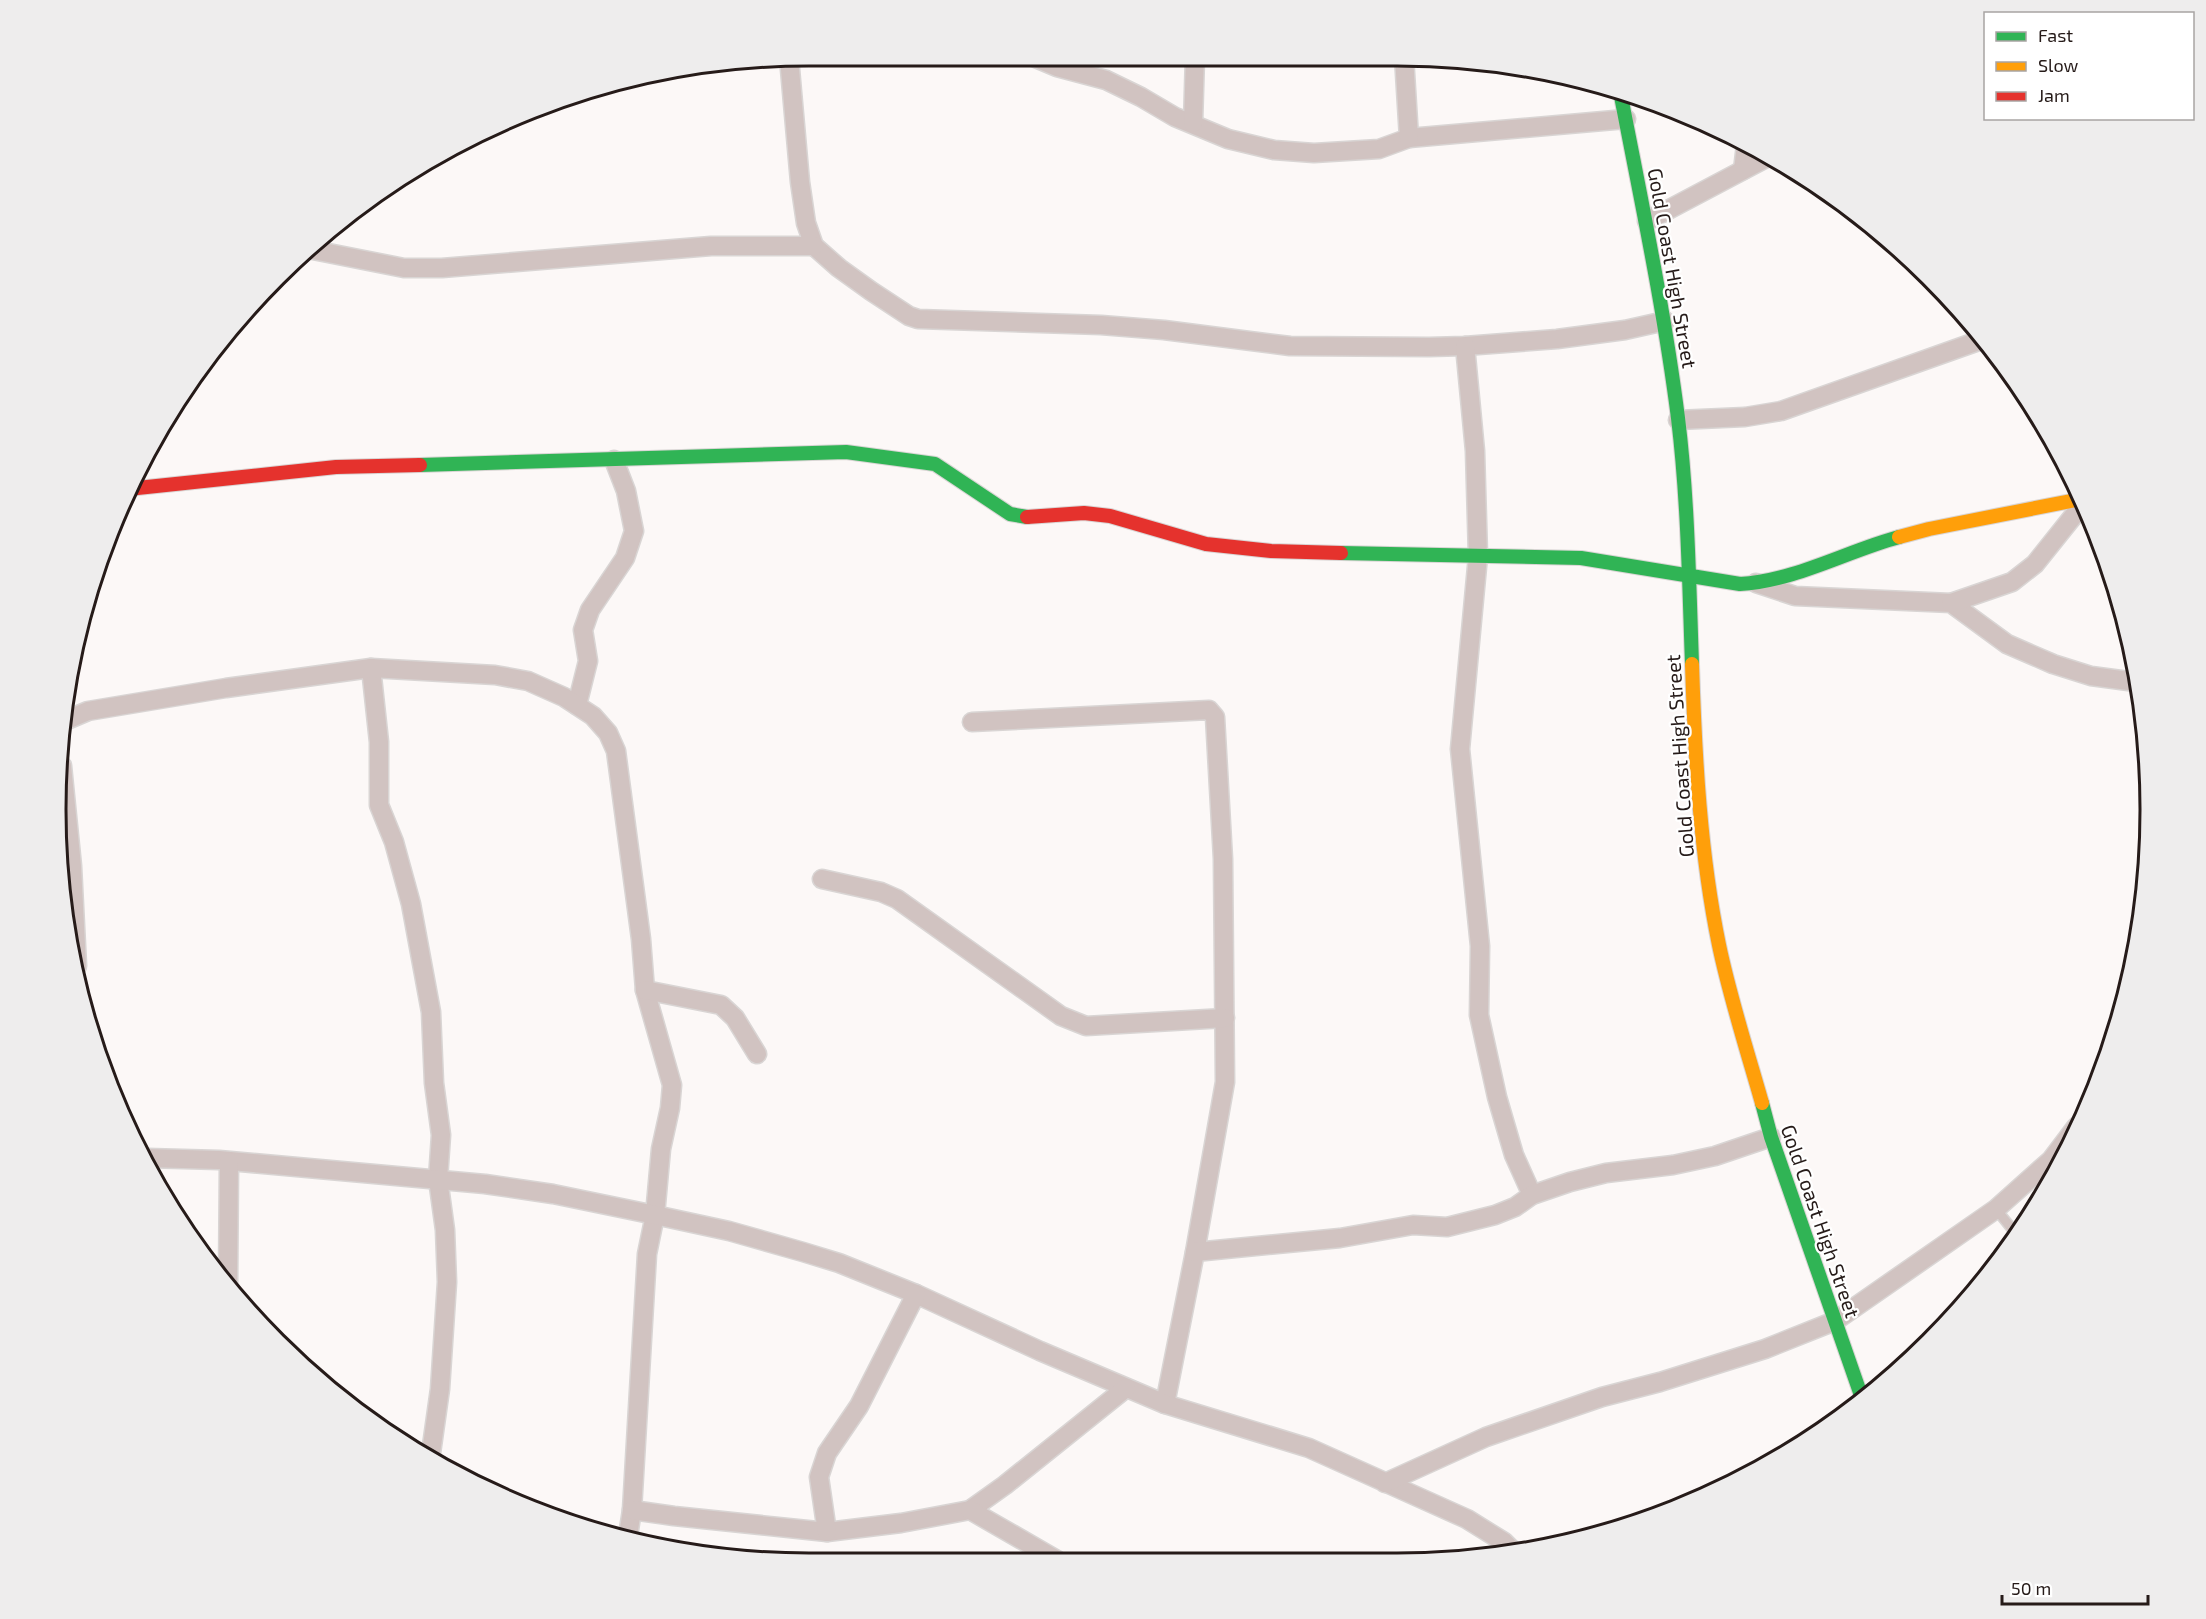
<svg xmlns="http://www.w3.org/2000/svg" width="2206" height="1619" viewBox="0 0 2206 1619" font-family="'Exo 2',sans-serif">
  <rect width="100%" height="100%" fill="#fcf8f7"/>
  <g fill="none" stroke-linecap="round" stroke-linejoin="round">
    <defs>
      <path id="lane" d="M 1996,1209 L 2016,1234"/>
      <g id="street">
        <path d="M 1031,56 L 1057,67 L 1106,80 L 1141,97 L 1175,117 L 1228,139 L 1274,150 L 1314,153 L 1379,149 L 1409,138 L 1626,119"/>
        <path d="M 1404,57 L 1409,138"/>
        <path d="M 789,58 L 800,182 L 806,223 L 814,246 L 839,268 L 871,291 L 909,316 L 918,319 L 1101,325 L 1164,330 L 1290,346 L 1429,347 L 1465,346 L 1557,339 L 1625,330 L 1665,321"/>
        <path d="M 1193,123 L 1195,56"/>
        <path d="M 1743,170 L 1746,145"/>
        <path d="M 1647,221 L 1768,157"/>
        <path d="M 313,250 L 404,268 L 442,268 L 711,246 L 814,246"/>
        <path d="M 1465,346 L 1475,451 L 1478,556 L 1460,749 L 1480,946 L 1479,1015 L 1497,1097 L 1514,1155 L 1532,1195"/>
        <path d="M 1678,420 L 1745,417 L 1781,411 L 1984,339"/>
        <path d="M 1756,583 L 1795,596 L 1951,603 L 2007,644 L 2053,664 L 2091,676 L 2136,682"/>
        <path d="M 1951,603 L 2012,582 L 2035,564 L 2083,504"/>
        <path d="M 371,668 L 379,742 L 379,805 L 394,842 L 411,904 L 431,1012 L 434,1083 L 441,1135 L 438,1179 L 445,1230 L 447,1282 L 440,1389 L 430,1460"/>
        <path d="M 577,705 L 588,661 L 583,630 L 590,610 L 625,558 L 634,531 L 626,491 L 614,460"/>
        <path d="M 62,722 L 88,711 L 226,688 L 371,668 L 495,675 L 528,681 L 564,697 L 593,716 L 608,733 L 616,751 L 641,939 L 645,990 L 672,1085 L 670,1108 L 661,1149 L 655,1215 L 647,1254 L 632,1510 L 628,1536"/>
        <path d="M 972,722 L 1209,710 L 1215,717 L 1223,859 L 1225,1082 L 1195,1252 L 1165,1404"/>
        <path d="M 62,766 L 72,866 L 77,966"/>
        <path d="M 822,879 L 881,892 L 897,899 L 1061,1016 L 1086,1026 L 1225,1018"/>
        <path d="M 645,990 L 721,1005 L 735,1018 L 757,1054"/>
        <path d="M 147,1158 L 219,1160 L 485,1184 L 553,1194 L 655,1215 L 729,1231 L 803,1252 L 839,1263 L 916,1294 L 1040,1351 L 1165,1404 L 1309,1448 L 1467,1519 L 1504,1542 L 1514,1552"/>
        <path d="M 1195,1252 L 1340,1238 L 1413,1225 L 1447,1227 L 1495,1215 L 1515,1207 L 1532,1195 L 1570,1182 L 1606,1173 L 1673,1165 L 1715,1156 L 1771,1137"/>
        <path d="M 228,1287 L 229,1162"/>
        <path d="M 1385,1483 L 1486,1437 L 1602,1397 L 1660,1382 L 1765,1349 L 1835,1321 L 1996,1209 L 2051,1160 L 2076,1127"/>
        <path d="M 632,1510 L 674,1516 L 827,1532 L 901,1523 L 970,1510 L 1005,1485 L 1126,1388"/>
        <path d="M 970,1510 L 1057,1560"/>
        <path d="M 827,1532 L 819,1477 L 827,1453 L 859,1406 L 916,1294"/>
      </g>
      <g id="fast">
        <path d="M 1620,91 C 1641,200 1664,308 1678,418 C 1688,500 1689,582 1692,664"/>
        <path d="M 420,465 L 846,452 L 935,464 L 1010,514 L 1027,517"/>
        <path d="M 1341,553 L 1581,558 L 1740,584 C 1795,581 1847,551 1899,537"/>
        <path d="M 1762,1103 L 1771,1137 L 1863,1401"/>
      </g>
      <g id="slow">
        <path d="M 1899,537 L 1929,529 L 2081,499"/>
        <path d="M 1692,664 C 1695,757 1700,853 1719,945 C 1730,998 1747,1050 1762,1103"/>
      </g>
      <g id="jam">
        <path d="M 128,489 L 336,467 L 420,465"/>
        <path d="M 1027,517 L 1084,513 L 1110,516 L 1206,544 L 1271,551 L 1341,553"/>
      </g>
    </defs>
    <use href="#lane" stroke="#d9d5d4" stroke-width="12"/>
    <use href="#street" stroke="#d9d5d4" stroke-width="21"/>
    <use href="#fast" stroke="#d9d5d4" stroke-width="16"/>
    <use href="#slow" stroke="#d9d5d4" stroke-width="16"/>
    <use href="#jam" stroke="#d9d5d4" stroke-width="16"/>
    <use href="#lane" stroke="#d1c3c1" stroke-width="9"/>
    <use href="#street" stroke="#d1c3c1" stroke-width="18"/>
    <use href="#fast" stroke="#30b455" stroke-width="14"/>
    <use href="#slow" stroke="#ff9f0a" stroke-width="14"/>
    <use href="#jam" stroke="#e5322d" stroke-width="14"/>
  </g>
  <g text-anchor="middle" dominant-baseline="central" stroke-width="4.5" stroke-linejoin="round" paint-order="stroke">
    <g font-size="20" fill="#261b19" stroke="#fff">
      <text transform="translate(1673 268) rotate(80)">Gold Coast High Street</text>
      <text transform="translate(1679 756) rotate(-94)">Gold Coast High Street</text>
      <text transform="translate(1821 1221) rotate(71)">Gold Coast High Street</text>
    </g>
  </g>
  <path d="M0 0H2206V1619H0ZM809 66H1397A743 743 0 0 1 2140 809V810A743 743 0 0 1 1397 1553H809A743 743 0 0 1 66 810V809A743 743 0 0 1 809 66Z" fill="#eeeded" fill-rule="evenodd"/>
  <path fill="none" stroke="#261b19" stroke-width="3" d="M809 66H1397A743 743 0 0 1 2140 809V810A743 743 0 0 1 1397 1553H809A743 743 0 0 1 66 810V809A743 743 0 0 1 809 66Z"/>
  <rect x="1984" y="12" width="210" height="108" fill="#ffffff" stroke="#a8a4a3" stroke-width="1.5"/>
  <rect x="1996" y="32" width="30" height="9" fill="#30b455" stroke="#a8a4a3" stroke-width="1.5"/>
  <text x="2038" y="42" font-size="18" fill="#261b19">Fast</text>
  <rect x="1996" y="62" width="30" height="9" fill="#ff9f0a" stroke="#a8a4a3" stroke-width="1.5"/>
  <text x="2038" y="72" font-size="18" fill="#261b19">Slow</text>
  <rect x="1996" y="92" width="30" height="9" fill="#e5322d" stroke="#a8a4a3" stroke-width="1.5"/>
  <text x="2038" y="102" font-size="18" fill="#261b19">Jam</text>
  <path d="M2002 1595v9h146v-9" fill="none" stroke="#261b19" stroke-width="3"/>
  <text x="2011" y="1595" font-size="18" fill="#261b19" stroke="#ffffff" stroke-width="4.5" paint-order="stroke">50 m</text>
</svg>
